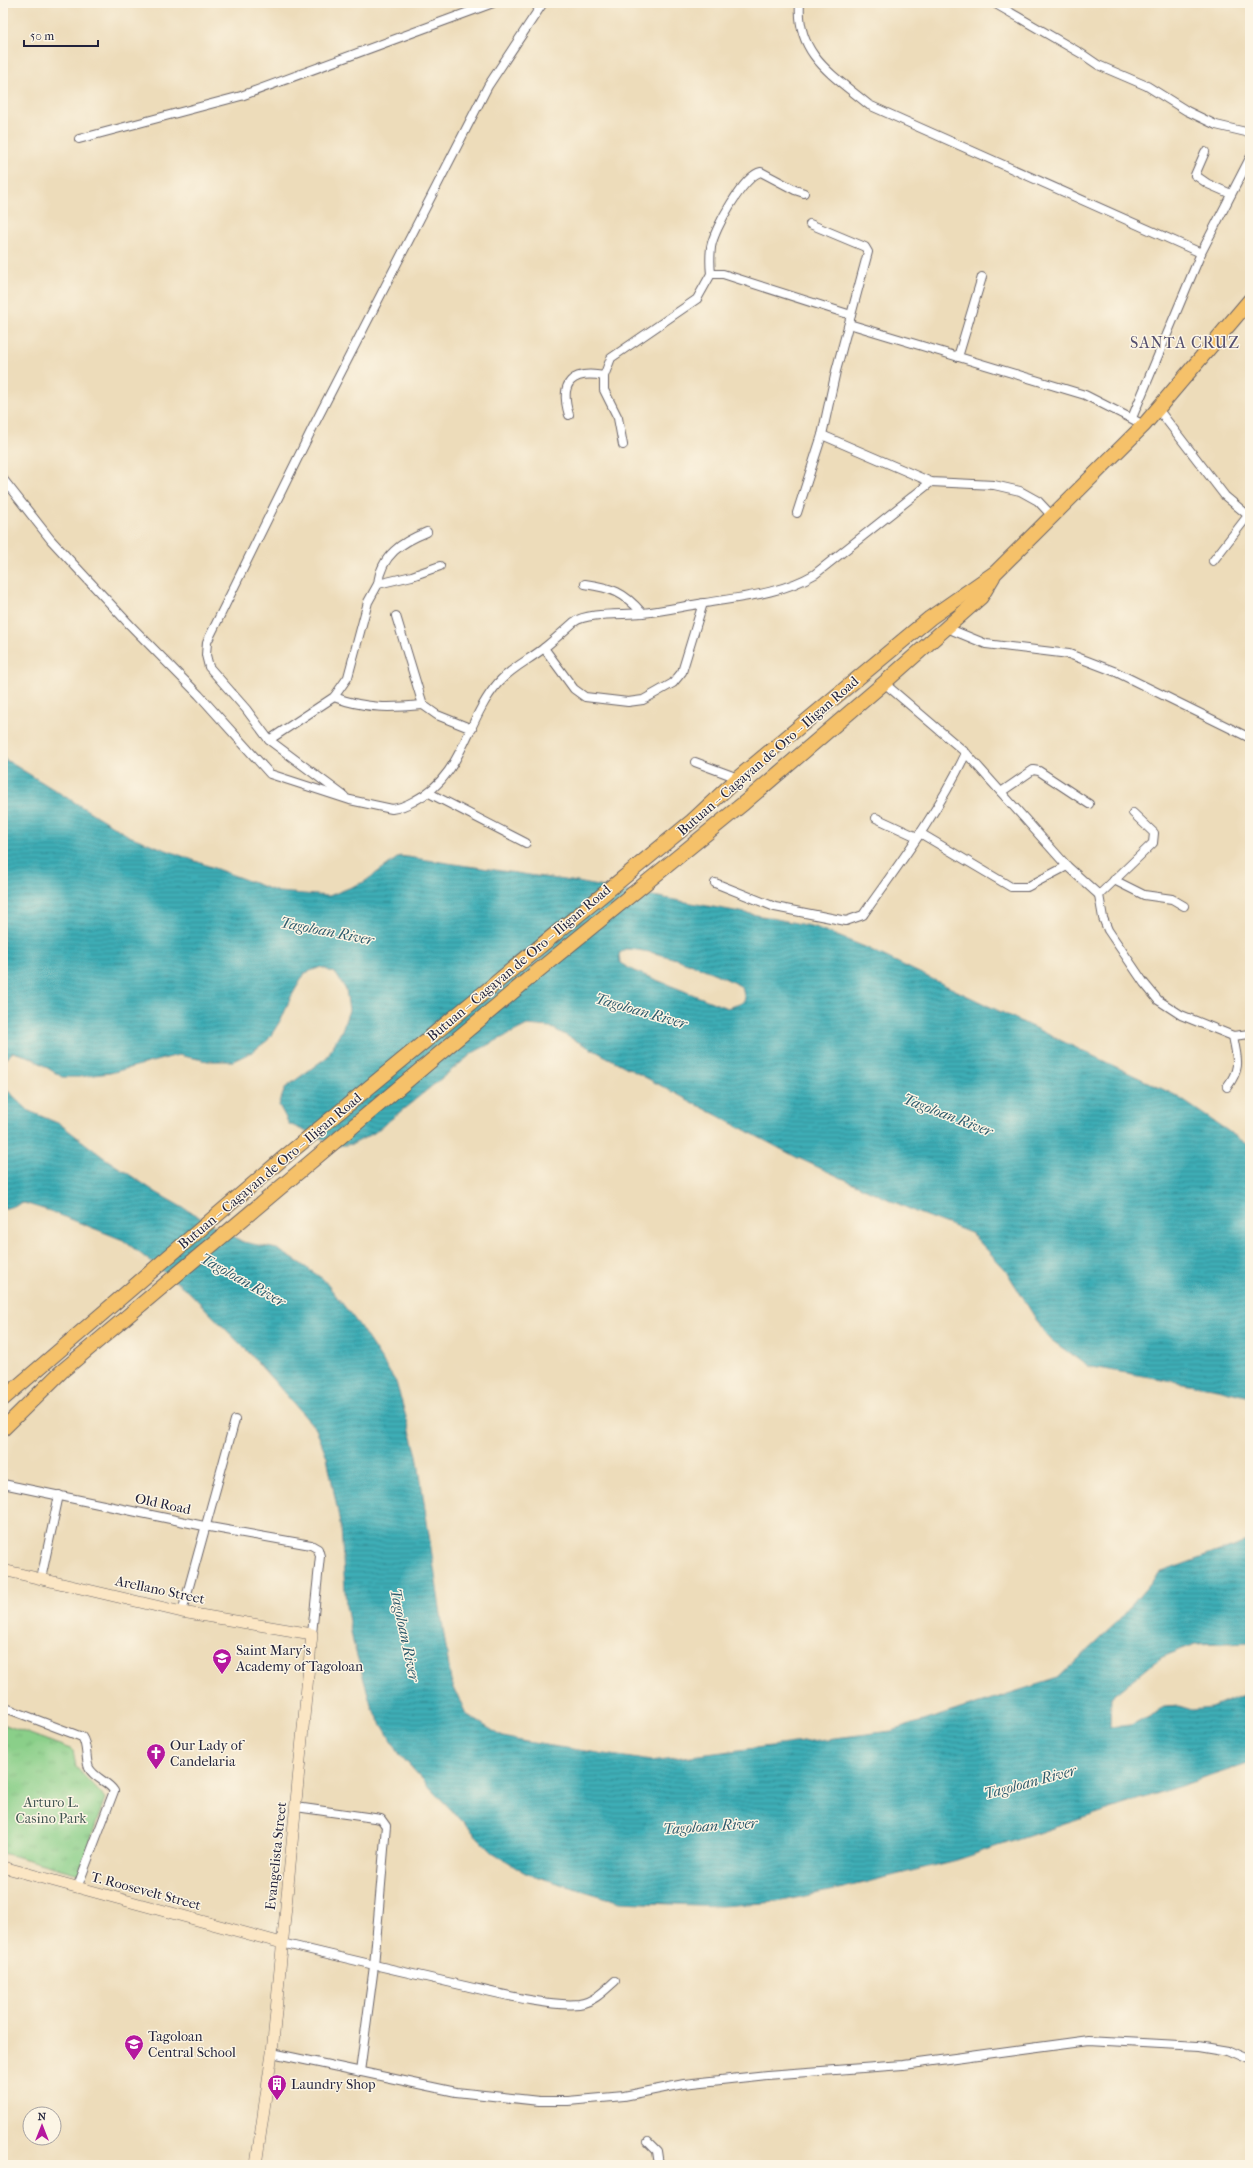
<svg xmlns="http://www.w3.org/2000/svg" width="1253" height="2168" viewBox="0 0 1253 2168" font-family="'IM FELL French Canon',serif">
  <defs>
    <pattern id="grass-tufts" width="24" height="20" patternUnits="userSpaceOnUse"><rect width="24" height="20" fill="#8acf89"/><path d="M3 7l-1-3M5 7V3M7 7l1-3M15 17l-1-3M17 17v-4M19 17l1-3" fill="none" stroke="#77b177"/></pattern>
    <pattern id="water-rules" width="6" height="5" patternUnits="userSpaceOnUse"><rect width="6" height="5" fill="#3cadb6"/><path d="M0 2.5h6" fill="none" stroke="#328c95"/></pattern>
  </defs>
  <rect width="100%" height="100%" fill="#fcf5e5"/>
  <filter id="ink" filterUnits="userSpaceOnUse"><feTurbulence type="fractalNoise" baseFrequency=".025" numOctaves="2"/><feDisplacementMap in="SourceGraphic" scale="8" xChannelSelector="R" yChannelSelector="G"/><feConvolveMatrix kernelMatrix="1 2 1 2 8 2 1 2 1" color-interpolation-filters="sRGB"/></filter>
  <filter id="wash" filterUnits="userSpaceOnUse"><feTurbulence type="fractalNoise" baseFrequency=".012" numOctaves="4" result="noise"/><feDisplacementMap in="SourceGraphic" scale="16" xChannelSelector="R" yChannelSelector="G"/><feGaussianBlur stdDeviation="0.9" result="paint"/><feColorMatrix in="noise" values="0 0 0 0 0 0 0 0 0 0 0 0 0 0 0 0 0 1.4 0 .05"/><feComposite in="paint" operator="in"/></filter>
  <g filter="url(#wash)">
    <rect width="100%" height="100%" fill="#eddcba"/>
    <path fill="url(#grass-tufts)" stroke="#567862" d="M 3,1724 L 73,1750 L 76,1767 L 105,1798 L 79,1874 L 3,1853 Z"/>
    <path fill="url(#water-rules)" stroke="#2f6878" fill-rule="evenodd" d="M 3,758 L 129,836 L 278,892 L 329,896 L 364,882 L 400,856 L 577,882 L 762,916 L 815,927 L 865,947 L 1175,1095 L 1250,1146 L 1250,1397 L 1217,1389 L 1087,1366 L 1047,1337 L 1005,1269 L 971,1233 L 918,1213 L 796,1157 L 550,1027 L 527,1025 L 474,1052 L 374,1133 L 353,1144 L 338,1146 L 289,1124 L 279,1105 L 285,1088 L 327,1057 L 342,1030 L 349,1010 L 346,990 L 336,974 L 321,967 L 305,973 L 291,997 L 282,1018 L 268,1040 L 252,1052 L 233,1061 L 208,1061 L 178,1055 L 110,1073 L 79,1077 L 62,1077 L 30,1057 L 13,1052 L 3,1062 L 6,1089 L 29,1111 L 60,1124 L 103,1157 L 157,1193 L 243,1242 L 277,1249 L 298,1262 L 323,1279 L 359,1325 L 396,1382 L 417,1455 L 451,1681 L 466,1714 L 503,1737 L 526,1742 L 651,1761 L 891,1731 L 1058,1678 L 1114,1625 L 1159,1573 L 1250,1540 L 1250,1642 L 1195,1644 L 1160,1658 L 1111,1698 L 1110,1727 L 1131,1725 L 1164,1707 L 1179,1706 L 1192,1710 L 1212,1708 L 1250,1692 L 1250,1763 L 956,1860 L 843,1888 L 777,1902 L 721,1906 L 620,1902 L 528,1874 L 492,1852 L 435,1793 L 400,1755 L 372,1708 L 353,1642 L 346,1606 L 341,1528 L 327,1457 L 316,1429 L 251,1355 L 188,1291 L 123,1240 L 50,1211 L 24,1203 L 3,1209 ZM 625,949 C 660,950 711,970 742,987 L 745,1000 L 740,1004 L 727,1008 L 634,971 L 620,963 L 619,954 Z"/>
  </g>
  <g filter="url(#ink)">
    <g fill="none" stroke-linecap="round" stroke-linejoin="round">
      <defs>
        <g id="street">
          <path d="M 800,3 C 796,55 833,75 869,105 L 1201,253"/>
          <path d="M 994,3 L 1082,54 L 1098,65 L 1147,86 L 1187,111 L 1216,125 L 1250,133"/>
          <path d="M 79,139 L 241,96 L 493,3"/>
          <path d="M 1205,152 L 1195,175 L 1208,184 L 1231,194"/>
          <path d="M 711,274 C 710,265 710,256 711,247 C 714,229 744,175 761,172 L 795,190 L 804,193"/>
          <path d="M 849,324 L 1085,395 L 1144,425"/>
          <path d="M 958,357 L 982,277"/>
          <path d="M 1158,409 L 1225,496 L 1250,517"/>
          <path d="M 569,415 C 559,382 572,370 604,376"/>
          <path d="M 1132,418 L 1201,253 L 1250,158"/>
          <path d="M 822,435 L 931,482 L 994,485 L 1020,491 L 1038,501 L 1053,517"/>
          <path d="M 623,445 L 618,418 L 604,390 L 604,376 L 611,358 L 697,299 L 711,274 L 723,274 L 851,315"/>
          <path d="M 3,479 L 51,540 L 130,625 L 199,695 L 270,774 L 350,800 L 392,809 C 400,808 407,805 414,801 C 464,776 465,721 498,683 C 511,668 529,660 544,648 C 554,640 564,631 574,622 C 587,612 624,615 642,613 C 663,611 684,606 705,603 C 742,597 781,594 815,574 L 931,482"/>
          <path d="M 797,513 L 822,435 L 836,371 L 868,252 L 865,247 L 810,224"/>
          <path d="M 1213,561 L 1250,513"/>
          <path d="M 378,584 C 381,555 402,542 427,532"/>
          <path d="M 585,584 C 612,588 624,592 642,613"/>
          <path d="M 396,616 L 423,705 L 437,715 L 472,729"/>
          <path d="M 947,628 L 986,644 L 1069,654 L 1116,672 L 1250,738"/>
          <path d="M 544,648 L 574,689 L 585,697 L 628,702 L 643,700 L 673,683 L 682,672 L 703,603"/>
          <path d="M 884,683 L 966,753 L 1067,866 L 1099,895 L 1153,843 L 1154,833 L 1133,813"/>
          <path d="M 334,697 C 366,709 390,708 423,705"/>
          <path d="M 269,740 L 334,697 L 348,677 L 368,602 L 378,584 L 412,576 L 440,566"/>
          <path d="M 695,762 L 738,778"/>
          <path d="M 1001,792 L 1033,770 L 1039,771 L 1089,804"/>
          <path d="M 429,793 L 526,843"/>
          <path d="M 344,796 L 269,740 L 246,709 L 209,667 L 206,655 L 207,642 L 313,427 L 488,86 L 543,3"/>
          <path d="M 876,818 L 917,837"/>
          <path d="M 920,833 L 1011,887 L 1027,887 L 1067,866"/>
          <path d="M 1114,880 L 1144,895 L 1172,899 L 1184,906"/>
          <path d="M 715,883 L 775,907 L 846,921 L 863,915 C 900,863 939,811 966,753"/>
          <path d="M 1099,895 L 1103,918 L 1108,930 L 1144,983 L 1158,1000 L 1181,1015 L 1233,1036 L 1250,1034"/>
          <path d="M 1227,1087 C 1242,1067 1237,1059 1233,1036"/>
          <path d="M 3,1484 L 204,1526 L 311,1545 L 318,1549 L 320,1556 L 312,1634"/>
          <path d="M 41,1579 L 59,1495"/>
          <path d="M 182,1612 L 235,1420"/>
          <path d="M 3,1707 L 82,1737 C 88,1745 85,1758 89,1768 C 95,1779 108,1781 114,1791 L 77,1888"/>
          <path d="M 296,1807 L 381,1819 L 386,1826 L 374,1966 L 360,2072"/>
          <path d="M 282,1943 C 343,1958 404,1972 465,1986 C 496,1993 550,2007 579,2004 C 594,2002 605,1990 615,1981"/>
          <path d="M 272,2053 L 456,2092 L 539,2101 L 568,2101 L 624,2096 L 684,2084 L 767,2075 L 903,2065 L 1089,2040 L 1197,2046 L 1227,2051 L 1250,2061"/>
          <path d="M 648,2142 L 657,2151 L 659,2165"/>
        </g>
        <g id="secondary">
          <path d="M 3,1570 L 182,1612 L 312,1634 L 272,2053 L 256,2165"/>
          <path d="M 3,1867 L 282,1943"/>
        </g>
        <g id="highway">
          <path d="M 3,1399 L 281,1160 L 691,822 L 738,778 L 930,618 L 996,572 L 1144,425 L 1250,300"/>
          <path d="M 3,1429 L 61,1372 L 539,970 L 744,803 L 884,683 L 981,597 L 993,577"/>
        </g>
      </defs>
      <use href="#street" stroke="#696367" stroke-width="10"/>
      <use href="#secondary" stroke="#696367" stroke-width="12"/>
      <use href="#highway" stroke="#696367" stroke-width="16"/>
      <use href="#street" stroke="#fff" stroke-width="8"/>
      <use href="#secondary" stroke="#fbe6c4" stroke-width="11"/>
      <use href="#highway" stroke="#f5c16b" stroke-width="14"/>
    </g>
  </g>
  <defs>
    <symbol id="school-pin" viewBox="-11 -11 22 30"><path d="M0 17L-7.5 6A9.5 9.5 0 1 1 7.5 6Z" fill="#b5179e" stroke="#fcf5e5"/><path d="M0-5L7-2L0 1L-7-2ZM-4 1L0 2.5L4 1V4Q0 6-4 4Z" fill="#fff"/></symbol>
    <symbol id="church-pin" viewBox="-11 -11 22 30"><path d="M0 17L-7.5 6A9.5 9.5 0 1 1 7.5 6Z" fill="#b5179e" stroke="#fcf5e5"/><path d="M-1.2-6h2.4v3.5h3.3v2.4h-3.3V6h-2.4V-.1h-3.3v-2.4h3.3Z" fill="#fff"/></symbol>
    <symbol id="building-pin" viewBox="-11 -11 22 30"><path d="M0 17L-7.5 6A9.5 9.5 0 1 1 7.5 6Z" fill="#b5179e" stroke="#fcf5e5"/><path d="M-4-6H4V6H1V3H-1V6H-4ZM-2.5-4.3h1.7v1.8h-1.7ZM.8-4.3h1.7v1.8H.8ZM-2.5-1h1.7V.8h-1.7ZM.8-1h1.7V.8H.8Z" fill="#fff"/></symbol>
  </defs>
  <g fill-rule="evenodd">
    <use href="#school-pin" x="211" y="1647" width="22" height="30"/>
    <use href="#church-pin" x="145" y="1742" width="22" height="30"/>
    <use href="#school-pin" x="123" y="2033" width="22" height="30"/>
    <use href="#building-pin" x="266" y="2073" width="22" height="30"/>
  </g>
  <g text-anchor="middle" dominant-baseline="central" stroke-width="3" stroke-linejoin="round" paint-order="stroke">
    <g font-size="14" fill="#22223b" stroke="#fcf5e5">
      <text transform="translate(768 756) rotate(-41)">Butuan – Cagayan de Oro – Iligan Road</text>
      <text transform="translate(519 963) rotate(-40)">Butuan – Cagayan de Oro – Iligan Road</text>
      <text transform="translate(270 1171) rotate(-40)">Butuan – Cagayan de Oro – Iligan Road</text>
      <text transform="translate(163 1504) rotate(12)">Old Road</text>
      <text transform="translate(160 1590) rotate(12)">Arellano Street</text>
      <text transform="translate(276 1856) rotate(-84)">Evangelista Street</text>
      <text transform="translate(146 1891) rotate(15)">T. Roosevelt Street</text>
    </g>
    <g font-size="14" fill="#22223b" stroke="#fcf5e5" text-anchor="start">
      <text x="236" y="1650">Saint Mary’s<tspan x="236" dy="16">Academy of Tagoloan</tspan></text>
      <text x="170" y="1745">Our Lady of<tspan x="170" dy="16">Candelaria</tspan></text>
      <text x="148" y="2036">Tagoloan<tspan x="148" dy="16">Central School</tspan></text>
      <text x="291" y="2084">Laundry Shop</text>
    </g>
    <g font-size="14" fill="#415652" stroke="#fcf5e5">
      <text x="51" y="1802">Arturo L.<tspan x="51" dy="16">Casino Park</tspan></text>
    </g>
    <g font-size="15" font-style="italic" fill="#2c5a6c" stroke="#fcf5e5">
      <text transform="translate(327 931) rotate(11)">Tagoloan River</text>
      <text transform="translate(641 1011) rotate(16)">Tagoloan River</text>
      <text transform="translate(948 1115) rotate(21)">Tagoloan River</text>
      <text transform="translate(243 1280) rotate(29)">Tagoloan River</text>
      <text transform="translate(405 1635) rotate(78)">Tagoloan River</text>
      <text transform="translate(1030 1782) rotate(-15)">Tagoloan River</text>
      <text transform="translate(710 1826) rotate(-4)">Tagoloan River</text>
    </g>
    <g font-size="16" letter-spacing="1" fill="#544f6e" stroke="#fcf5e5">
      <text x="1185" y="342">SANTA CRUZ</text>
    </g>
  </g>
  <rect width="1253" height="2168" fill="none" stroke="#fcf5e5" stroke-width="16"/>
  <g transform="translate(42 2126)"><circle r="19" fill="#fcf5e5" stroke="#a5a1a1"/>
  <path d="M0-3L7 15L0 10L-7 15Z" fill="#b5179e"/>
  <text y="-6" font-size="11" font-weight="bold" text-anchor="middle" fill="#22223b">N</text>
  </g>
  <path d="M24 40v6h74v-6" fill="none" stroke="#22223b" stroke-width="2"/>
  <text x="30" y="40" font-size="12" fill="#22223b" stroke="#fcf5e5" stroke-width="3" paint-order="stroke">50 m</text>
</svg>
